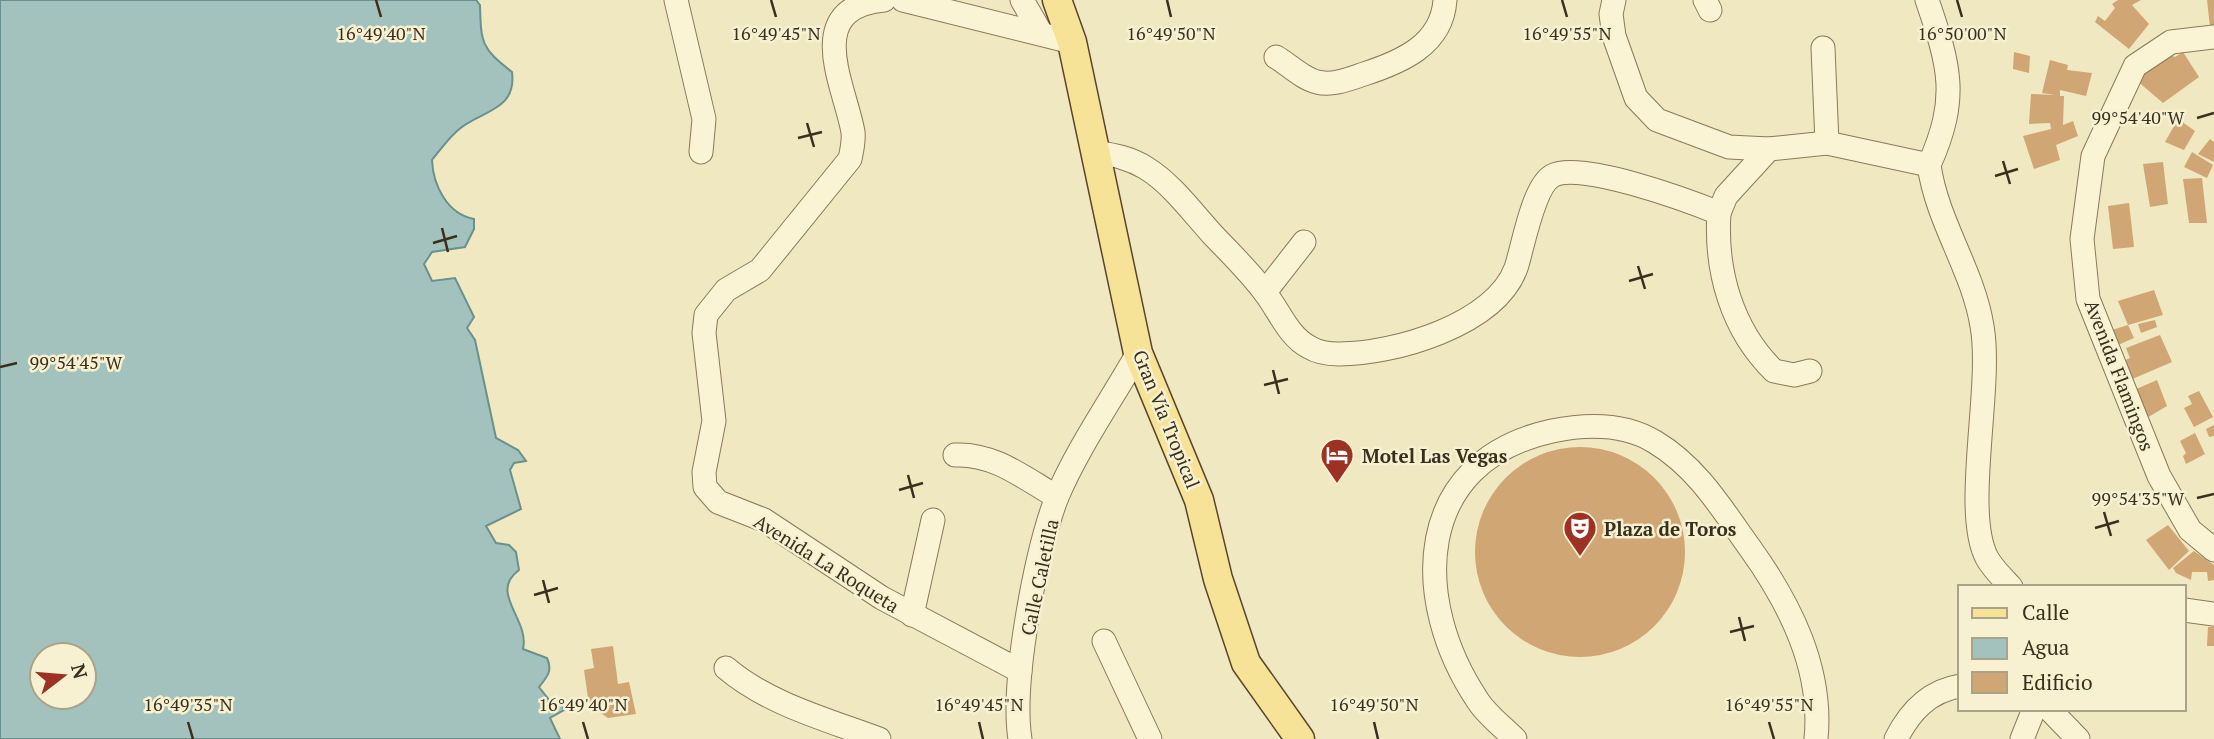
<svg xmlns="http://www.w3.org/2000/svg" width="2214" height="739" viewBox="0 0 2214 739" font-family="'PT Serif',serif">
  <rect width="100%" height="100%" fill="#f0e8c1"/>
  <path fill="#a4c2bd" stroke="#6a918c" stroke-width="2" fill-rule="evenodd" d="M 0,0 L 476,0 L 480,5 C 481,43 481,48 512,72 C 517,112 480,110 457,131 C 448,139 440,150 432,160 C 433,185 447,214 474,219 L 474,229 L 465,247 L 432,252 L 424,264 L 432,281 L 455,278 L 474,317 L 467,328 L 475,340 L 496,438 L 518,450 L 526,461 L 514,463 L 510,470 L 521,509 L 486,526 L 496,543 L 509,545 L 516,552 L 519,570 C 488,593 530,619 523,649 L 547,658 C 553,671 547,677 539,687 L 550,701 L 561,703 L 564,710 L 550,718 L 560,739 L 0,739 ZM 42,655 L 84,655 L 84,697 L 42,697 Z"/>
  <g fill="#d0a675">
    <path d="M 2118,0 L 2141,0 L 2132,5 L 2149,24 L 2129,49 L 2095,22 L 2098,16 L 2105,21 L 2115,8 L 2112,4 Z"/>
    <path d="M 2207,0 L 2214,0 L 2214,27 L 2210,27 Z"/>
    <path d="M 2014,52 L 2030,56 L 2029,73 L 2013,69 Z"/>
    <path d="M 2183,52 L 2199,77 L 2163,103 L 2136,80 L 2170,55 L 2175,57 Z"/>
    <path d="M 2050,60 L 2068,65 L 2067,70 L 2092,73 L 2086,96 L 2060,90 L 2060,96 L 2064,96 L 2063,125 L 2073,121 L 2078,136 L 2056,145 L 2060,160 L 2034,169 L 2023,136 L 2051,129 L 2050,123 L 2029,124 L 2031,94 L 2055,95 L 2042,93 Z"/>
    <path d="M 2178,119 L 2195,131 L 2184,150 L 2165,142 Z"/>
    <path d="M 2210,139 L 2214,142 L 2214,162 L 2198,154 Z"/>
    <path d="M 2192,152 L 2213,165 L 2207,178 L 2184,167 Z"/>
    <path d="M 2163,162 L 2168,204 L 2150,207 L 2143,164 Z"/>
    <path d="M 2202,178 L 2207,223 L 2189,223 L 2183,179 Z"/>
    <path d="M 2129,203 L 2134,247 L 2113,249 L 2108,206 Z"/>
    <path d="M 2154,290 L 2163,315 L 2128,325 L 2118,301 Z"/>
    <path d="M 2155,320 L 2157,327 L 2141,333 L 2138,324 Z"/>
    <path d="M 2128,325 L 2134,338 L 2118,345 L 2112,330 Z"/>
    <path d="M 2160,335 L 2172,362 L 2130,380 L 2123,361 L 2130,358 L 2126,348 Z"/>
    <path d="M 2157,380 L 2167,406 L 2145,419 L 2134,390 Z"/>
    <path d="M 2199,391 L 2213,417 L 2194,427 L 2184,408 L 2192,404 L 2188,396 Z"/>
    <path d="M 2214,425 L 2214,436 L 2209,437 L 2206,429 Z"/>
    <path d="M 2195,433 L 2205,454 L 2186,464 L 2183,456 L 2186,453 L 2180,441 Z"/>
    <circle cx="1580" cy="552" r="105"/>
    <path d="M 2168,525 L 2189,551 L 2169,570 L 2146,540 Z"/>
    <path d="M 2194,551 L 2214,565 L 2214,580 L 2208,581 L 2207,572 L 2192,572 L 2191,580 L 2176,573 L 2173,568 Z"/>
    <path d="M 2208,627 L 2214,627 L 2214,646 L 2207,646 Z"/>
    <path d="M 613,646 L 618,684 L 629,682 L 636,714 L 608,718 L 589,705 L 584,670 L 594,668 L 591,649 Z"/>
  </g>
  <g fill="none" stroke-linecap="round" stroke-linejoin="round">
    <defs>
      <g id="minor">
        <path d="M 676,0 L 704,119 L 701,152"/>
        <path d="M 884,0 C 801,8 845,86 853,132 C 854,142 852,150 850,159 L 760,270 L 726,290 L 706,315 L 704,333 L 714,421 L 704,472 L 705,487 L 718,502 L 764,520 L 882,598 L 1020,671"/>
        <path d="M 903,0 L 1072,42"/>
        <path d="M 1022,0 L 1041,33"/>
        <path d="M 1614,0 L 1611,14 L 1614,36 L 1636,98 L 1657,120 L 1729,147 L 1769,149 L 1827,143 L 1929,165"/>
        <path d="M 1705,0 L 1710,10"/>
        <path d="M 1927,0 C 1950,67 1959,98 1929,165"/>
        <path d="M 2214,37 L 2171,42 L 2135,66 L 2093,156 L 2082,239 L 2088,299 L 2159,476 L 2190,530 L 2214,550"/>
        <path d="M 1823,48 L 1827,143"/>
        <path d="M 1276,57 C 1288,64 1303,79 1317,82 C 1333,86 1349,79 1364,74 C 1401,62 1442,45 1445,0"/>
        <path d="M 1096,152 C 1114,155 1130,158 1146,168 C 1172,184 1192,212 1213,235 C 1231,254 1251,273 1266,294 C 1279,311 1289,337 1309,347 C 1317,352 1329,354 1339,354 C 1394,354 1495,325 1516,268 C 1523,247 1533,187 1552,176 C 1579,160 1689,201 1719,213 L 1726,196 L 1769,149"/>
        <path d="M 1929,165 C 1937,222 1973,270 1982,326 C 1993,387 1962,511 1987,558 C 1993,569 2003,578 2011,587"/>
        <path d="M 1719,213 C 1715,271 1732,330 1774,371 L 1794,375 L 1810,371"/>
        <path d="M 1265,292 L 1304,242"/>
        <path d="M 955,455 C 994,453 1024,478 1057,497"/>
        <path d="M 2184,610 L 2214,614"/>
        <path d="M 912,615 L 933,520"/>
        <path d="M 1104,641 L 1150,739"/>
        <path d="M 726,668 C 768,704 828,720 879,739"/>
        <path d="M 2049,709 L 2078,739"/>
        <path d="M 1020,739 C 1011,683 1036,551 1057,497 C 1077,449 1112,399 1138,353"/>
        <path d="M 1515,739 C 1503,727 1487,715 1478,701 C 1410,600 1413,461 1552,431 C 1586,424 1624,423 1655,442 C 1697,467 1722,509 1750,548 C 1790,604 1823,669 1816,739"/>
        <path d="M 1896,739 C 1910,711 1929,691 1960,686"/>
        <path d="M 2022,739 L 2034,709"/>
      </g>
      <path id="major" d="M 1057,0 L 1072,42 L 1138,353 L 1199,500 L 1218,579 L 1246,663 L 1300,739"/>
    </defs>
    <use href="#minor" stroke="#8b7958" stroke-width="25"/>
    <use href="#major" stroke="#58462c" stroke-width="31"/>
    <use href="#minor" stroke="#faf4d5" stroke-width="23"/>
    <use href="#major" stroke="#f6e397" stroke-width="28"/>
  </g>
  <path fill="none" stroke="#3a2e1d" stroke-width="2.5" d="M 376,0 L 381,17M 771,0 L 776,17M 1167,0 L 1171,17M 1562,0 L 1567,17M 1957,0 L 1962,17M 2197,118 L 2214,113M 807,123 L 814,147M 798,138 L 822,132M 2003,161 L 2010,184M 1995,176 L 2018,169M 442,228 L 448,252M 433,243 L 457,236M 1638,266 L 1645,289M 1629,281 L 1653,274M 0,367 L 17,363M 1273,370 L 1279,394M 1264,385 L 1288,379M 908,475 L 914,498M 899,490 L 923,483M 2197,498 L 2214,494M 2104,512 L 2111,536M 2095,528 L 2119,521M 543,580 L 549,603M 534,595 L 558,588M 1739,617 L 1745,641M 1730,632 L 1754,626M 188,722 L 193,739M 583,722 L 588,739M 979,722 L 983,739M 1374,722 L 1378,739M 1769,722 L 1774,739"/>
  <defs>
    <symbol id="hotel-pin" viewBox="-11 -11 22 30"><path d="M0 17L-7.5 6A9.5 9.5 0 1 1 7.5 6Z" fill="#9d3224" stroke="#f7f1d1"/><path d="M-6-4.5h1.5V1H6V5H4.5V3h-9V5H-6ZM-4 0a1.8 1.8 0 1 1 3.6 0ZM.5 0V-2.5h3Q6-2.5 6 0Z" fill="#fff"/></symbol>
    <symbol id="theatre-pin" viewBox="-11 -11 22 30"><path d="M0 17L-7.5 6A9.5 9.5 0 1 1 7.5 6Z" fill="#9d3224" stroke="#f7f1d1"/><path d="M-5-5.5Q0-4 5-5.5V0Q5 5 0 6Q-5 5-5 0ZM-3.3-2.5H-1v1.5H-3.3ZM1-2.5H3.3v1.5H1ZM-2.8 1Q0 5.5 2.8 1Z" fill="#fff"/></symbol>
  </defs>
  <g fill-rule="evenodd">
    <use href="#hotel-pin" x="1318" y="436" width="38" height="52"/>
    <use href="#theatre-pin" x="1561" y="509" width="38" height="52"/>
  </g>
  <g text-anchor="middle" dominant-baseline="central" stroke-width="5" stroke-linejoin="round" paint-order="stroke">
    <g font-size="19" fill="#3a2e1d" stroke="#f7f1d1">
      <text transform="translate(2120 375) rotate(69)">Avenida Flamingos</text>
      <text transform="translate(1167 419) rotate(68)">Gran Vía Tropical</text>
      <text transform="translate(827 563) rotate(32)">Avenida La Roqueta</text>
      <text transform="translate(1039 577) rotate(-78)">Calle Caletilla</text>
    </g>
    <g font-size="19" font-weight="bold" fill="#3a2e1d" stroke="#f7f1d1" text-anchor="start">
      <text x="1362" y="455">Motel Las Vegas</text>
      <text x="1604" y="528">Plaza de Toros</text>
    </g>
  </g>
  <g font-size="18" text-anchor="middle" fill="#3a2e1d" stroke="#f7f1d1" stroke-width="5" stroke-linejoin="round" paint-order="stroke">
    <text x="381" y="40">16°49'40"N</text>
    <text x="776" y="40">16°49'45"N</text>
    <text x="1171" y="40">16°49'50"N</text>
    <text x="1567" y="40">16°49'55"N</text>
    <text x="1962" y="40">16°50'00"N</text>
    <text x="2138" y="124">99°54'40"W</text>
    <text x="76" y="369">99°54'45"W</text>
    <text x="2138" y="505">99°54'35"W</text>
    <text x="188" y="711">16°49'35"N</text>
    <text x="583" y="711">16°49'40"N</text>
    <text x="979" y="711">16°49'45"N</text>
    <text x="1374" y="711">16°49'50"N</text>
    <text x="1769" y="711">16°49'55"N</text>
  </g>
  <rect x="1958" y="585" width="228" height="126" fill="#f7f1d1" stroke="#aba389" stroke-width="2"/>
  <rect x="1972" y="608" width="35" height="10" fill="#f6e397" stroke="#aba389" stroke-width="2"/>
  <text x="2022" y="620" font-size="21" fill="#3a2e1d">Calle</text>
  <rect x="1972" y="638" width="35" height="21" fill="#a4c2bd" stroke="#aba389" stroke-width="2"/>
  <text x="2022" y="655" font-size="21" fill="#3a2e1d">Agua</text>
  <rect x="1972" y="672" width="35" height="21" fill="#d0a675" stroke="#aba389" stroke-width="2"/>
  <text x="2022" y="690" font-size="21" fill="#3a2e1d">Edificio</text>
  <g transform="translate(63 676) rotate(74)"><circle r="33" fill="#f7f1d1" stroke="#aba389" stroke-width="2"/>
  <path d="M0-5L12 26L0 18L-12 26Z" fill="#9d3224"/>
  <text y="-10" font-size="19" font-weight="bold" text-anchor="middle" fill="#3a2e1d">N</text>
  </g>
</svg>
